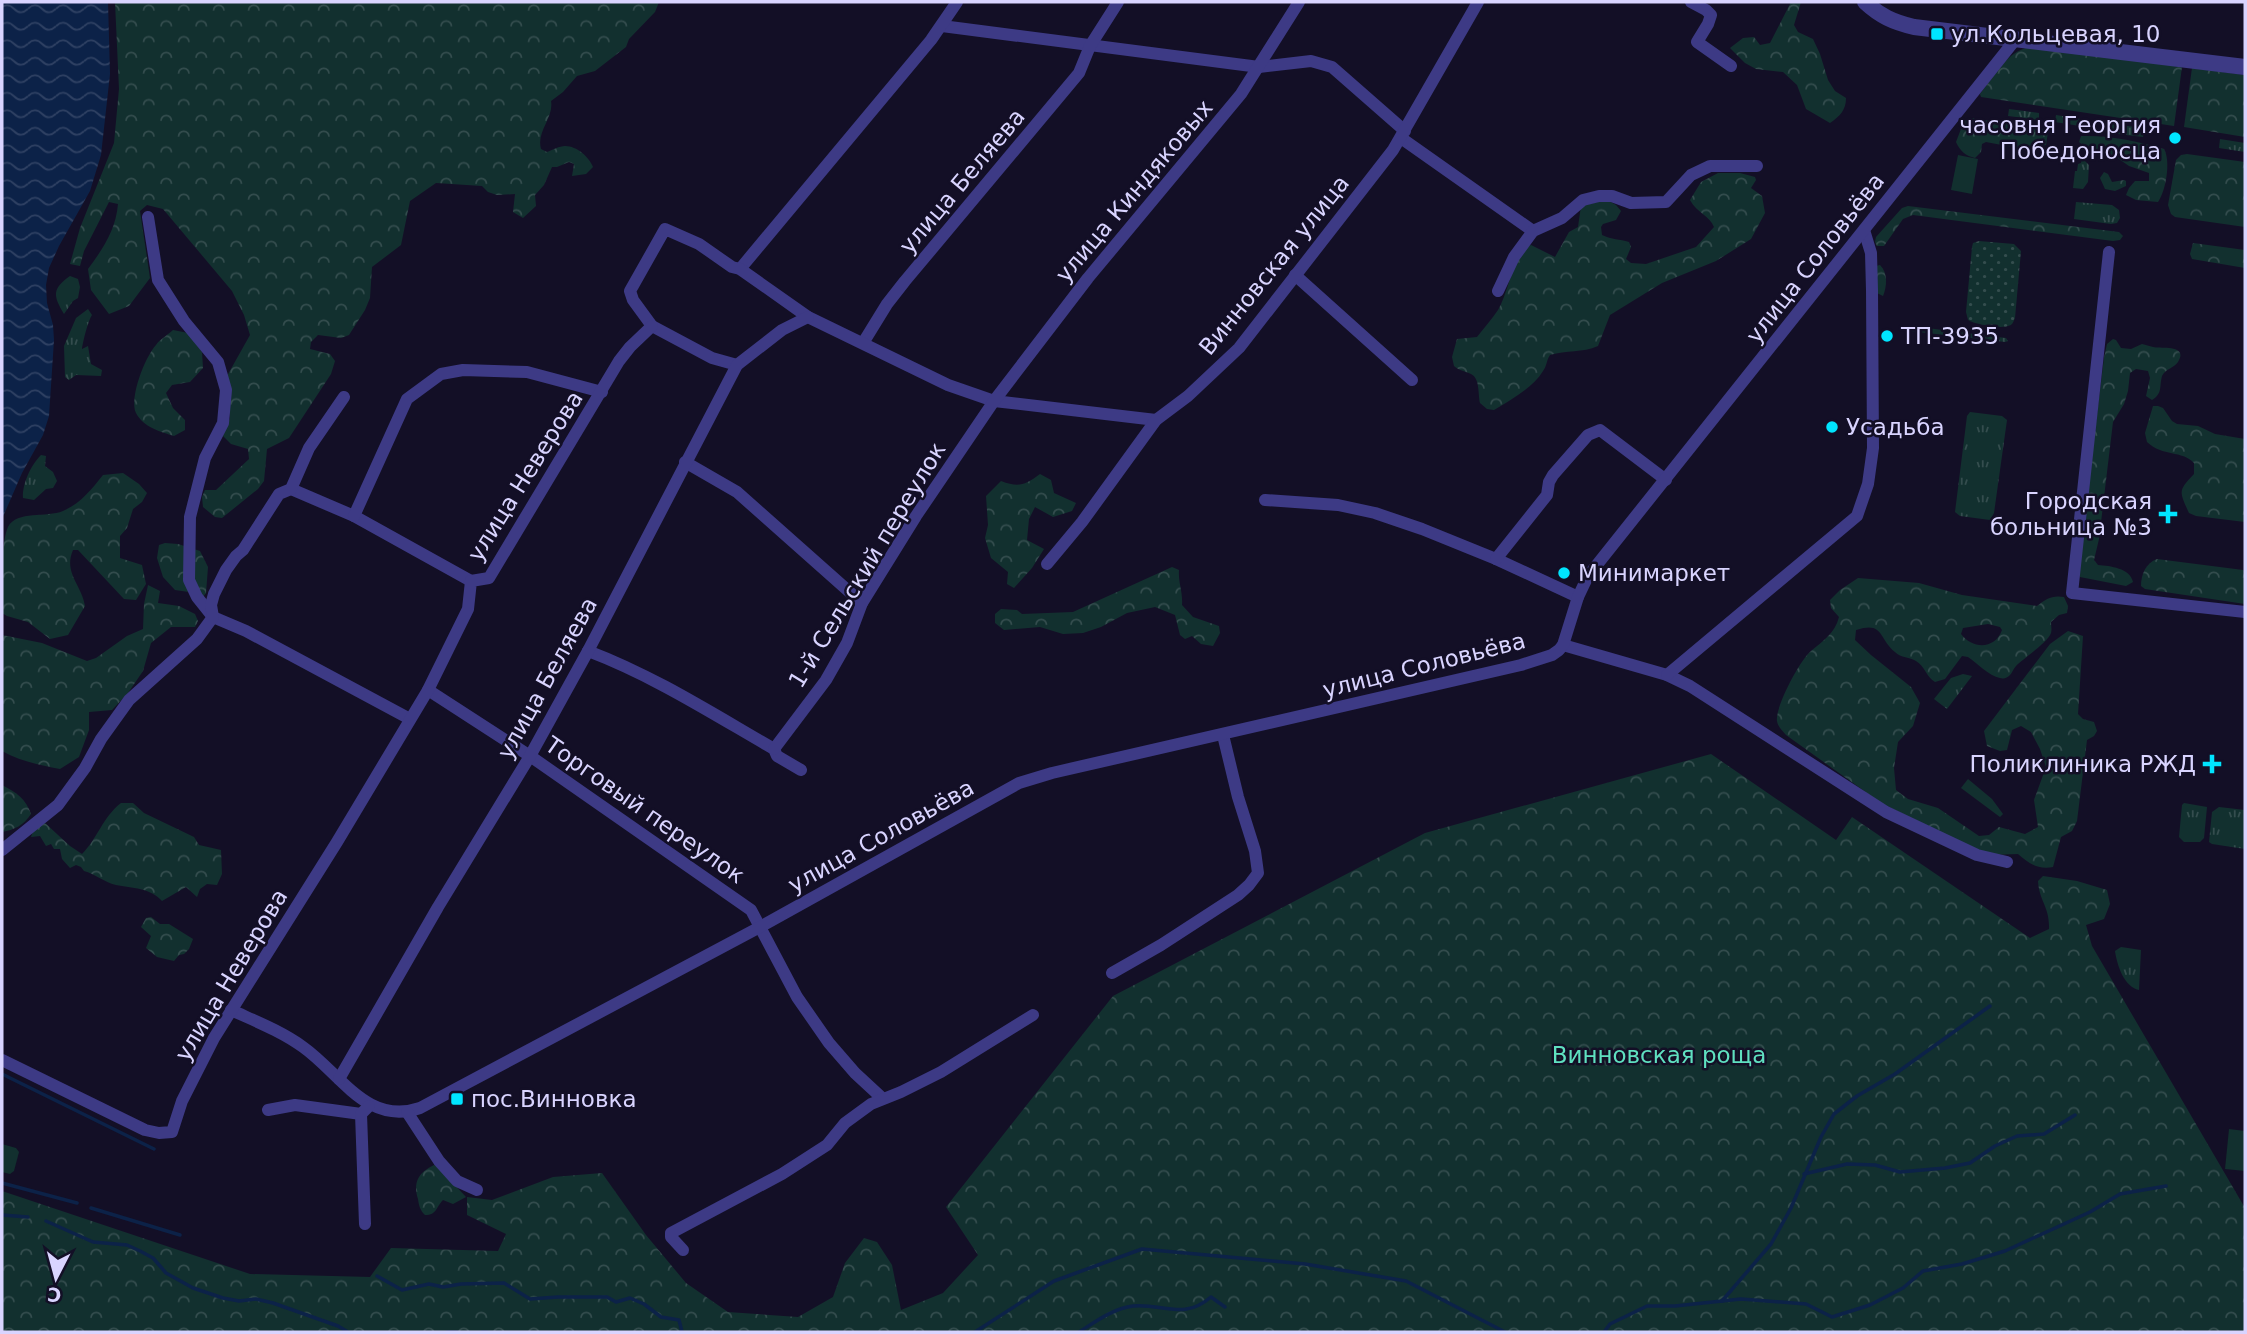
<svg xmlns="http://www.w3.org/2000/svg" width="2247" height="1334" viewBox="0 0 2247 1334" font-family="'DejaVu Sans',sans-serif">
  <defs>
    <pattern id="grass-tufts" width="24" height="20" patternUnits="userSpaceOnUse" patternTransform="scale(1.75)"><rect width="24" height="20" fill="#12302f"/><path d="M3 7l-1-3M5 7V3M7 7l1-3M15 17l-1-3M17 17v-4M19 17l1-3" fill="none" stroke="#344d4e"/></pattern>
    <pattern id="forest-crowns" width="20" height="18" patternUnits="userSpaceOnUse" patternTransform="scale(1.75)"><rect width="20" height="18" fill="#12302f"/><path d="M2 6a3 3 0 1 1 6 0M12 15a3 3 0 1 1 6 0" fill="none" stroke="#344d4e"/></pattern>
    <pattern id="park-dots" width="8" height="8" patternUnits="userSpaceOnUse" patternTransform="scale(1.75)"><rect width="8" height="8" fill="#12302f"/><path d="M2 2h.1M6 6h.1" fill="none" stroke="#344d4e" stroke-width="1.8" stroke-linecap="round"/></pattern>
    <pattern id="water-waves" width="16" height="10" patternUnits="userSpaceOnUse" patternTransform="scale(1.75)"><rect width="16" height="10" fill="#0c2248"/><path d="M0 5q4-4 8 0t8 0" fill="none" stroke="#2f4163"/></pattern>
  </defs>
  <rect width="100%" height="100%" fill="#130f26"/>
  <g fill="url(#grass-tufts)">
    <path d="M 2009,109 L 2039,113 L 2039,120 L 2008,116 Z"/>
    <path d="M 2056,115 L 2087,120 L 2086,127 L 2055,122 Z"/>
    <path d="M 2102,123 L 2145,128 L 2143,137 L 2101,132 Z"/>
    <path d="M 2220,139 L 2245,143 L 2245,152 L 2219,148 Z"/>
    <path d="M 2082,158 L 2089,165 L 2088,182 L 2083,189 L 2073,188 L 2075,171 L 2077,171 L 2078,164 L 2081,163 Z"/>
    <path d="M 2076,202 L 2112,205 L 2119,210 L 2120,218 L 2117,223 L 2111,224 L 2074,219 Z"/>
    <path d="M 70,276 L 78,279 L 80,287 L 78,298 L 73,301 L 64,314 C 53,295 52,289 70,276 Z"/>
    <path d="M 88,309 L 92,315 C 88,321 83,341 82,349 L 88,346 L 91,364 L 102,370 L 101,376 L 76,375 L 69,380 L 65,377 L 64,346 L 76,318 Z"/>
    <path d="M 1911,326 L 2006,338 L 2008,341 L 2005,342 L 1910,331 L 1908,328 Z"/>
    <path d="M 1970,412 L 2002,416 L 2007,420 L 1994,513 L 1990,520 L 1960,516 L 1955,512 L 1967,416 Z"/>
    <path d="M 41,455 L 46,456 L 45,466 L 53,472 L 57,481 L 53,488 L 46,489 L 34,500 L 23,498 C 22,484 31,465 41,455 Z"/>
    <path d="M 1963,674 L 1972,676 L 1947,709 L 1934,699 L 1951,678 Z"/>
    <path d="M 1968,779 L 1992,799 L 2003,814 L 2000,817 L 1961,788 Z"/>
    <path d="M 2184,803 L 2207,807 L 2204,838 L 2200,842 L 2184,842 L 2179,837 L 2182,805 Z"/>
    <path d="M 2219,807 L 2245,810 L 2245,849 L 2212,844 L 2209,842 L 2212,812 Z"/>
    <path d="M 2121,947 L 2141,950 L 2139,990 C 2124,987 2117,965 2115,951 Z"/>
  </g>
  <g fill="url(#forest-crowns)" fill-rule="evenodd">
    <path d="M 115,2 L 659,2 L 655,12 L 629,39 L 626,47 L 595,71 L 577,76 L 563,92 L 551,101 C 554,118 536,131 541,149 L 547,152 C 552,150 560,146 565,146 C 577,146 589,157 593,167 L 586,174 L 572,176 L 574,164 L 569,162 L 557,167 L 552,167 L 544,185 L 535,195 L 536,206 L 523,218 L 513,212 L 515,194 L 497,195 L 488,192 L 482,186 L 436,183 L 410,201 L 401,245 L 372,267 L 370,298 L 365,310 L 349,335 L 341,338 L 318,335 L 311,342 L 310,349 L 330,354 L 335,361 L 331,374 L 289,438 L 267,449 L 264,481 L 258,489 L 222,518 L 215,517 L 203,507 L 202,497 L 205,490 L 216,490 L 249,459 L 248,449 L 231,444 L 223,436 L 230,418 L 227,376 L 250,335 L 244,315 L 232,291 L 163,209 L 147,205 L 140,211 L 150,278 L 129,306 L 109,314 L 91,290 L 88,269 C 103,249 116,229 118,204 L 109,202 L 84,251 L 80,266 L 70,264 L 80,228 L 114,143 L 119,89 Z"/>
    <path d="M 1791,2 L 1801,2 L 1794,25 L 1798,32 L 1813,39 L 1820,54 L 1828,80 L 1835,91 L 1846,98 C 1846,110 1840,116 1830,123 L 1806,109 L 1797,85 L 1783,72 L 1756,69 L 1745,63 L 1730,48 L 1743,38 L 1754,37 L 1760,45 L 1770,43 Z"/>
    <path d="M 2030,47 L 2182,67 L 2174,126 L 1981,97 L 1980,94 C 1994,76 2007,51 2030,47 Z"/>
    <path d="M 2192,68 L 2245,75 L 2245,137 L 2184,127 Z"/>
    <path d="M 1971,118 L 2044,129 L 2048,132 L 2046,145 L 2023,149 L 1986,142 L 1982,144 L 1981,152 L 1975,158 C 1966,156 1960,151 1956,142 L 1964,121 Z"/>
    <path d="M 2081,136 C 2108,135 2138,141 2164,149 C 2171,161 2166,191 2158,202 L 2136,200 L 2126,195 L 2129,188 L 2135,181 L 2149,181 L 2149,173 L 2129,166 L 2116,157 L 2088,150 L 2079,142 Z"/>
    <path d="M 2187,154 L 2245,162 L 2245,227 L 2175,217 L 2171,214 L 2168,205 L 2176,160 L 2181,155 Z"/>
    <path d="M 2104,172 L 2108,174 L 2112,182 L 2124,180 L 2126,181 L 2126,186 L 2115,191 L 2105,189 L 2100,178 Z"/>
    <path d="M 1718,173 L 1740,173 L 1755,177 L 1756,180 L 1751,188 L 1762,196 L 1765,213 L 1751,239 L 1716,261 L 1662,283 L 1610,315 L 1598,346 C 1582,353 1566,350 1550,355 C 1546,361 1547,366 1543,371 C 1533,388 1510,400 1494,410 L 1487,409 L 1480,403 C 1478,394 1480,378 1471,374 C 1465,371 1460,371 1454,366 L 1452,357 L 1457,339 L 1477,337 C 1484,328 1492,319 1498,310 C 1509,292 1513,253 1531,245 L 1555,257 L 1569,232 L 1578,227 L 1581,206 L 1607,200 L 1616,205 L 1621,211 L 1616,220 L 1603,224 L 1601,227 L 1602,235 C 1612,240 1619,239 1629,242 L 1631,247 L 1626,259 L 1631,263 L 1646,264 L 1696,247 L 1714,227 C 1710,216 1697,213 1690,200 L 1701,182 Z"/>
    <path d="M 1908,206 L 2119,232 L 2123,236 L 2120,240 L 2113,241 L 1913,215 L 1903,219 L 1884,246 L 1877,246 L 1875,242 L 1876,237 L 1902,208 Z"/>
    <path d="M 2193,243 L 2245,250 L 2245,268 L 2192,259 L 2190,254 Z"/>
    <path d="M 1880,265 C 1888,273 1887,286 1883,296 L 1877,293 L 1876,266 Z"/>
    <path d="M 173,330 L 188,333 L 202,352 L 203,368 L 190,382 L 172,385 L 166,393 L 173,408 L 185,420 L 185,430 L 174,436 C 161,432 143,427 136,413 C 129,398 145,357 156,345 C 160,339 168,335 173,330 Z"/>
    <path d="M 2113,339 L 2116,340 L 2121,348 L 2131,349 L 2142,344 C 2146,345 2149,346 2153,347 C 2160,349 2189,344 2178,362 C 2174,368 2165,369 2162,376 C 2159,387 2163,393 2152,400 L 2146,396 L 2150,378 L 2148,371 L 2136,369 L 2130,373 L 2128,391 L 2124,404 L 2113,422 L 2099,539 L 2094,560 L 2098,565 C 2110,566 2130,568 2133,582 L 2126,586 L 2080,577 L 2078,569 L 2104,358 L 2107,344 Z"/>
    <path d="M 2153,406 L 2158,406 L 2163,408 L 2172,421 L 2177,424 L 2198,426 L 2215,434 L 2245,439 L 2245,522 L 2196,516 L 2189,513 C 2179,491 2178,491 2194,474 L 2194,463 C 2182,450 2163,457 2147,442 L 2145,433 Z"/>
    <path d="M 123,473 L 139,484 L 147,493 L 142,502 L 133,509 L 127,528 L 120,536 L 120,558 L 142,565 L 146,584 L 136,600 L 124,599 L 78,550 L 73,550 C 63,573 82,585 85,606 L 68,635 L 50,639 L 28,622 L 7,616 L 2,613 C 2,591 0,546 8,527 C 17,510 47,518 63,511 C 81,503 91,490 103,475 Z"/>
    <path d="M 1040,474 L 1051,480 L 1054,493 L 1076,503 L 1072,511 L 1053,517 L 1035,507 L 1029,519 L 1027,540 L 1044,549 L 1032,568 L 1014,588 L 1007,584 L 1008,572 L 991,558 L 985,538 L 988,525 L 986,496 L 1001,481 C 1019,488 1025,485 1040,474 Z"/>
    <path d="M 165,543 L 178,544 L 200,551 L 208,567 L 206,593 L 203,597 L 189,592 L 175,590 L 163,577 L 157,558 L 159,545 Z"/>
    <path d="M 2157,559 L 2243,570 L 2245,572 L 2245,604 L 2145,589 L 2141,586 C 2141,574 2146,563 2157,559 Z"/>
    <path d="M 1172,567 L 1179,570 C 1178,582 1183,592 1182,605 L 1193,617 L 1219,626 L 1220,633 L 1213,646 L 1201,644 L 1192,636 L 1185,639 L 1180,635 L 1175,615 L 1155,607 L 1127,613 L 1101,627 L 1083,633 L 1063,634 L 1040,627 L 1004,630 L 995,623 L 995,614 L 1001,609 L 1017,610 L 1022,614 L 1073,612 Z"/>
    <path d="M 1858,578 L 1919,583 L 1962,595 L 2037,606 C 2046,599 2052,595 2064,597 L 2068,606 L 2067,613 L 2059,615 L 2051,622 C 2051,626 2052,629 2051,633 C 2048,642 2023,659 2016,666 C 2013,669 2012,673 2010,675 C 2007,678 2004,679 2000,678 C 1989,676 1977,663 1968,657 L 1962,656 L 1945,679 L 1935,682 C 1926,677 1925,666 1916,661 C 1910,657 1901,658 1895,652 C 1878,638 1884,621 1856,630 L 1855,640 L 1871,655 L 1911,687 L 1920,703 L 1913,726 L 1898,742 L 1894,768 L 1896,790 L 1908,799 L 1938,808 L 1979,836 L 1989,835 L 1999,827 L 2025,834 L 2038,827 L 2034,800 L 2046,767 L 2040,749 L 2031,732 L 2021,726 L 2012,730 L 2007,750 L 2000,751 L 1987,746 L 1984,731 L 2050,644 L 2068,631 L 2083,636 L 2078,714 L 2083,719 L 2094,722 L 2097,731 L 2094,736 L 2087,740 L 2077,821 L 2072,831 L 2061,837 L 2053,867 C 2038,870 2028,863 2018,854 L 1987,855 L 1881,803 L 1786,735 C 1782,730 1778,727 1777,721 C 1775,707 1800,660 1811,651 C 1823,641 1835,633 1839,617 L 1831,608 L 1830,600 L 1840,590 ZM 1988,624 L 2000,627 L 2002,630 C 1995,650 1972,649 1961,634 L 1963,628 Z"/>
    <path d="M 148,585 L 160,591 L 158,603 L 179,606 L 195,614 L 198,621 L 195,627 L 171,627 L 151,643 L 143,671 L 128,693 L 112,710 L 89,712 L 89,730 L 79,757 L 60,769 C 39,765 20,761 2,751 L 2,635 L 42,643 L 87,661 L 96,658 L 127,636 L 143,629 L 144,604 Z"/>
    <path d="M 1711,754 L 1836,840 L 1852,817 L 2030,938 L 2049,929 C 2050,907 2039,901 2038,881 L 2043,876 L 2077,881 L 2107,890 L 2110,904 L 2104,919 L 2086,925 L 2092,946 L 2245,1208 L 2245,1332 L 2,1332 L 2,1191 L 250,1274 L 370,1277 L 391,1248 L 498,1251 L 506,1234 L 467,1215 L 467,1197 L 492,1200 L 553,1177 L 602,1173 L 646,1235 L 686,1283 L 728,1312 L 798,1317 L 833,1297 L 845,1263 L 864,1238 L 877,1242 L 892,1265 L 901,1310 L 943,1293 L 978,1255 L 946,1207 L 1113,996 L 1425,833 Z"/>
    <path d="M 2,785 C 16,792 26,799 31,814 C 24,825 14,830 2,832 Z"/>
    <path d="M 121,803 L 133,803 L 144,813 L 194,837 L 199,845 L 221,850 L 222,874 L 217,885 L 207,884 L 200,889 L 197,897 L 186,887 L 162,901 C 151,888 132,888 116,885 C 104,882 95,874 84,871 L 81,867 L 76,865 L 70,868 L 62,859 L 60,849 L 54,849 L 51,844 L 46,846 L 40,836 L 31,837 L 33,831 L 45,823 L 70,846 L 82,854 C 98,838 102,818 121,803 Z"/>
    <path d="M 151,917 L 160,924 L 169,924 L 193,939 L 189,949 L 184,954 L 179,955 L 174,961 L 157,957 L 146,948 L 151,936 L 141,927 L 146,918 Z"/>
    <path d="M 434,1165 L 437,1166 L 466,1197 L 453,1204 L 443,1200 C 436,1207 437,1215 425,1215 C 420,1210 419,1206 418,1199 C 413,1182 418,1173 434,1165 Z"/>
  </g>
  <path fill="url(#park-dots)" d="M 1979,241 L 2014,244 L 2021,251 L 2015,318 C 2013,322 2013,325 2008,326 C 2000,329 1974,324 1968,320 L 1966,312 L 1972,247 L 1973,243 Z"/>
  <g fill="#12302f">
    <path d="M 1958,155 L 1978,159 L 1972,194 L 1951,190 Z"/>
    <path d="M 2229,1129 L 2245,1131 L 2245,1171 L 2225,1169 Z"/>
    <path d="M 2,1144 L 16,1148 L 19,1152 L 14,1171 L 10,1174 L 2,1172 Z"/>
  </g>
  <path fill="url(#water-waves)" d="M 2,2 L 108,2 L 110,74 L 101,155 L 90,191 L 59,246 L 49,268 L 46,285 L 47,303 L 53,325 L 54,340 L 49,416 L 43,435 L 22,473 L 2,519 Z"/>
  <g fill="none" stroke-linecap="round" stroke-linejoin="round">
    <g stroke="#0c2248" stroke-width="3.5">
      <path d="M 2,1074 L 154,1149"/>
      <path d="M 1804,1174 L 1847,1164 L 1875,1165 L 1900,1172 L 1945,1168 L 1970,1163 L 1995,1146 L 2017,1136 L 2044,1134 L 2075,1115"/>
      <path d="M 2,1183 L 77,1203"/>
      <path d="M 91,1208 L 180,1235"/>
      <path d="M 2,1215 L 28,1217"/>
      <path d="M 46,1221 L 93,1242 L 127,1245 L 140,1251 L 153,1258 L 166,1273 L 193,1288 L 223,1298 L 239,1301 L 256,1299 L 273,1303 L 338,1326 L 348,1332"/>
      <path d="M 377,1276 L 402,1290 L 429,1284 L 443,1287 L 461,1284 L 504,1283 L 530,1299 L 558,1297 L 607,1297 L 616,1302 L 630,1298 L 644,1304 L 661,1317 L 679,1320 L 682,1332"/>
      <path d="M 1722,1301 L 1771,1244 L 1791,1208 L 1821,1137 L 1834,1114 L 1857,1096 L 1895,1074 L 1990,1006"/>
      <path d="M 447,1332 L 457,1332"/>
      <path d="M 482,1332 L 487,1332"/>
      <path d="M 975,1332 L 1054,1281 L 1142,1249 L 1305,1264 L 1406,1281 L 1505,1332"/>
      <path d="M 1079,1332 C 1095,1322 1114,1308 1133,1306 C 1163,1303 1183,1321 1211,1297 L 1225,1307"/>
      <path d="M 1604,1332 L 1610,1324 L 1647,1306 L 1675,1306 L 1741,1299 L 1806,1304 L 1832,1317 L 1870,1305 L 1903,1288 L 1923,1271 L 1962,1264 L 2005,1251 L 2090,1212 L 2120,1194 L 2166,1186"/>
    </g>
    <g stroke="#3d3a85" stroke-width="12">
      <path d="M 1691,2 L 1706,10 L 1711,15 L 1708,24 L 1697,42 L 1731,66"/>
      <path d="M 942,26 L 1259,67 L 1311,61 L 1332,67 L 1405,131"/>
      <path d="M 1401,138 L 1533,231"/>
      <path d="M 148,217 L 158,280 L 184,321 L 218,362 L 226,390 L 223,423 L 205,458 L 190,517 L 189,580 L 197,597 L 213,617 L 246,631 L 410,719"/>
      <path d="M 2109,252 L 2072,593 L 2245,612"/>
      <path d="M 740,269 L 931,40 L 957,2"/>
      <path d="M 1295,275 L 1412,380"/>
      <path d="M 1498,291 L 1514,257 L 1533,231 L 1562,218 L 1583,200 L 1599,196 L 1612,196 L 1631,203 L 1666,202 L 1691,175 L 1710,166 L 1757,166"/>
      <path d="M 863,343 L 887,304 L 905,281 L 1079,73 L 1090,46 L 1118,2"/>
      <path d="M 737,365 L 712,358 L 652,326 L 633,300 L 630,291 L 665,229 L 699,244 L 732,267 L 740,269 L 808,317 L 948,385 L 994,401 L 1156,420"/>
      <path d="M 685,462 L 737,492 L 862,603"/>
      <path d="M 291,489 L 354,516 L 471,581"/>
      <path d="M 1265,500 L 1338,505 L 1375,513 L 1422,529 L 1496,559 L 1578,597"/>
      <path d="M 354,516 L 407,399 L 441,374 L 463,370 L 527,372 L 602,392"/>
      <path d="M 1496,559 L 1547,495 L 1549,482 L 1553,475 L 1588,435 L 1600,430 L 1666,480"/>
      <path d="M 1047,564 L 1082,522 L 1156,420 L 1188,396 L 1239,348 L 1393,150 L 1478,2"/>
      <path d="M 1563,645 L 1667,675 L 1690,686 L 1886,812 L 1977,855 L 2007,862"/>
      <path d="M 588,651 C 654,676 713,714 774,749 L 777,756 L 801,770"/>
      <path d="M 1667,675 L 1857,516 L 1868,484 L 1873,448 L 1872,290 L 1871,253 L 1864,230"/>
      <path d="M 428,690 L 530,756 L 751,910 L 797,997 L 829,1043 L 855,1073 L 882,1098"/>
      <path d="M 774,749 L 826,680 L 847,643 L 862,603 L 916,516 L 994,401 L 1088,278 L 1241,94 L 1299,2"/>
      <path d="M 2,850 L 58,805 L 85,768 L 101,739 L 129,700 L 197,639 L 213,617 L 211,605 L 214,594 L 226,570 L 236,556 L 243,550 L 279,494 L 291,489 L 309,448 L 344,397"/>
      <path d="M 1112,973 L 1161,945 L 1238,895 L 1249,885 L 1258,873 L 1255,851 L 1238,797 L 1223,735"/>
      <path d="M 231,1010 C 255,1021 281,1031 303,1047 C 341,1074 367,1126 420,1108 L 760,927 L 1019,783 L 1052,773 L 1521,665 L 1552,655 L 1559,650 L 1563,645 L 1578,597 L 1588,576 L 2015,40"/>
      <path d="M 2,1060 L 145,1130 L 159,1133 L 172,1132 L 182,1101 L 214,1038 L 337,842 L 428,690 L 468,609 L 471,581 L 489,578 L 619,361 L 630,347 L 652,326"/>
      <path d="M 339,1079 L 438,907 L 530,756 L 588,651 L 737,365 L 782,330 L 808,317"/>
      <path d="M 268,1110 L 295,1105 L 361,1114"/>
      <path d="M 407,1112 L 439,1161 L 457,1181 L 477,1190"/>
      <path d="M 365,1224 L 361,1114 L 369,1106"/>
      <path d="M 683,1250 L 671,1237 L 671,1233 L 782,1174 L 827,1145 L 845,1123 L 871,1104 L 901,1092 L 941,1072 L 1033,1015"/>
    </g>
    <path stroke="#3d3a85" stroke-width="16" d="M 1865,2 C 1880,16 1893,22 1914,27 L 2245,67"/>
  </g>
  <g fill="#00e5ff" stroke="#130f26" stroke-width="2.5">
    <rect x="1930" y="27" width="14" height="14" rx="3.5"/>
    <circle cx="2175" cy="138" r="7"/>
    <circle cx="1887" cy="336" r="7"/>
    <circle cx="1832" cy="427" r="7"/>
    <path d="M2164.5 503.5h7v7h7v7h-7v7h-7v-7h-7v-7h7z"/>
    <circle cx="1564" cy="573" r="7"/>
    <path d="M2208.5 753.5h7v7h7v7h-7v7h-7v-7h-7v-7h7z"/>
    <rect x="450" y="1092" width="14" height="14" rx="3.5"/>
  </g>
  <g text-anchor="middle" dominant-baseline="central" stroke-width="5" stroke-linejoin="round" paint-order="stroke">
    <g font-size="23" fill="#d9d4ff" stroke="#130f26" text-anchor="start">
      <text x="1951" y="34">ул.Кольцевая, 10</text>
      <text x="2161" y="125" text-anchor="end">часовня Георгия<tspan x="2161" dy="26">Победоносца</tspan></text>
      <text x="1901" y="336">ТП-3935</text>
      <text x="1846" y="427">Усадьба</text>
      <text x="2152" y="501" text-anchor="end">Городская<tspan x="2152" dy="26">больница №3</tspan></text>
      <text x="1578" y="573">Минимаркет</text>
      <text x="2196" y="764" text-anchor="end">Поликлиника РЖД</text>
      <text x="471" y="1099">пос.Винновка</text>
    </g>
    <g font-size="23" fill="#d9d4ff" stroke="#130f26">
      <text transform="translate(962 181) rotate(-50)">улица Беляева</text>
      <text transform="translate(1134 191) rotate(-50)">улица Киндяковых</text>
      <text transform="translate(1815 258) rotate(-52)">улица Соловьёва</text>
      <text transform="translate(1274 265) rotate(-51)">Винновская улица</text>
      <text transform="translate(525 476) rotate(-58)">улица Неверова</text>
      <text transform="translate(867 565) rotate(-59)">1-й Сельский переулок</text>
      <text transform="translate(1424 665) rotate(-14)">улица Соловьёва</text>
      <text transform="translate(547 678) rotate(-61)">улица Беляева</text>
      <text transform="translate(645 810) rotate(35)">Торговый переулок</text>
      <text transform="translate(881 836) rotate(-29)">улица Соловьёва</text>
      <text transform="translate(231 975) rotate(-59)">улица Неверова</text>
    </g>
    <g font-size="23" fill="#5fe0c0" stroke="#130f26">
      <text x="1659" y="1055">Винновская роща</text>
    </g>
  </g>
  <rect width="2247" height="1334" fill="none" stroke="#d9d4ff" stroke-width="7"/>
  <g transform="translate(56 1278) rotate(186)" stroke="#130f26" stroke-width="5" paint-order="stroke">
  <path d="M0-5L12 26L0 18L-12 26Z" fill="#d9d4ff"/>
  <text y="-10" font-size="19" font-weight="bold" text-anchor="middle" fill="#d9d4ff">С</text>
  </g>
</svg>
